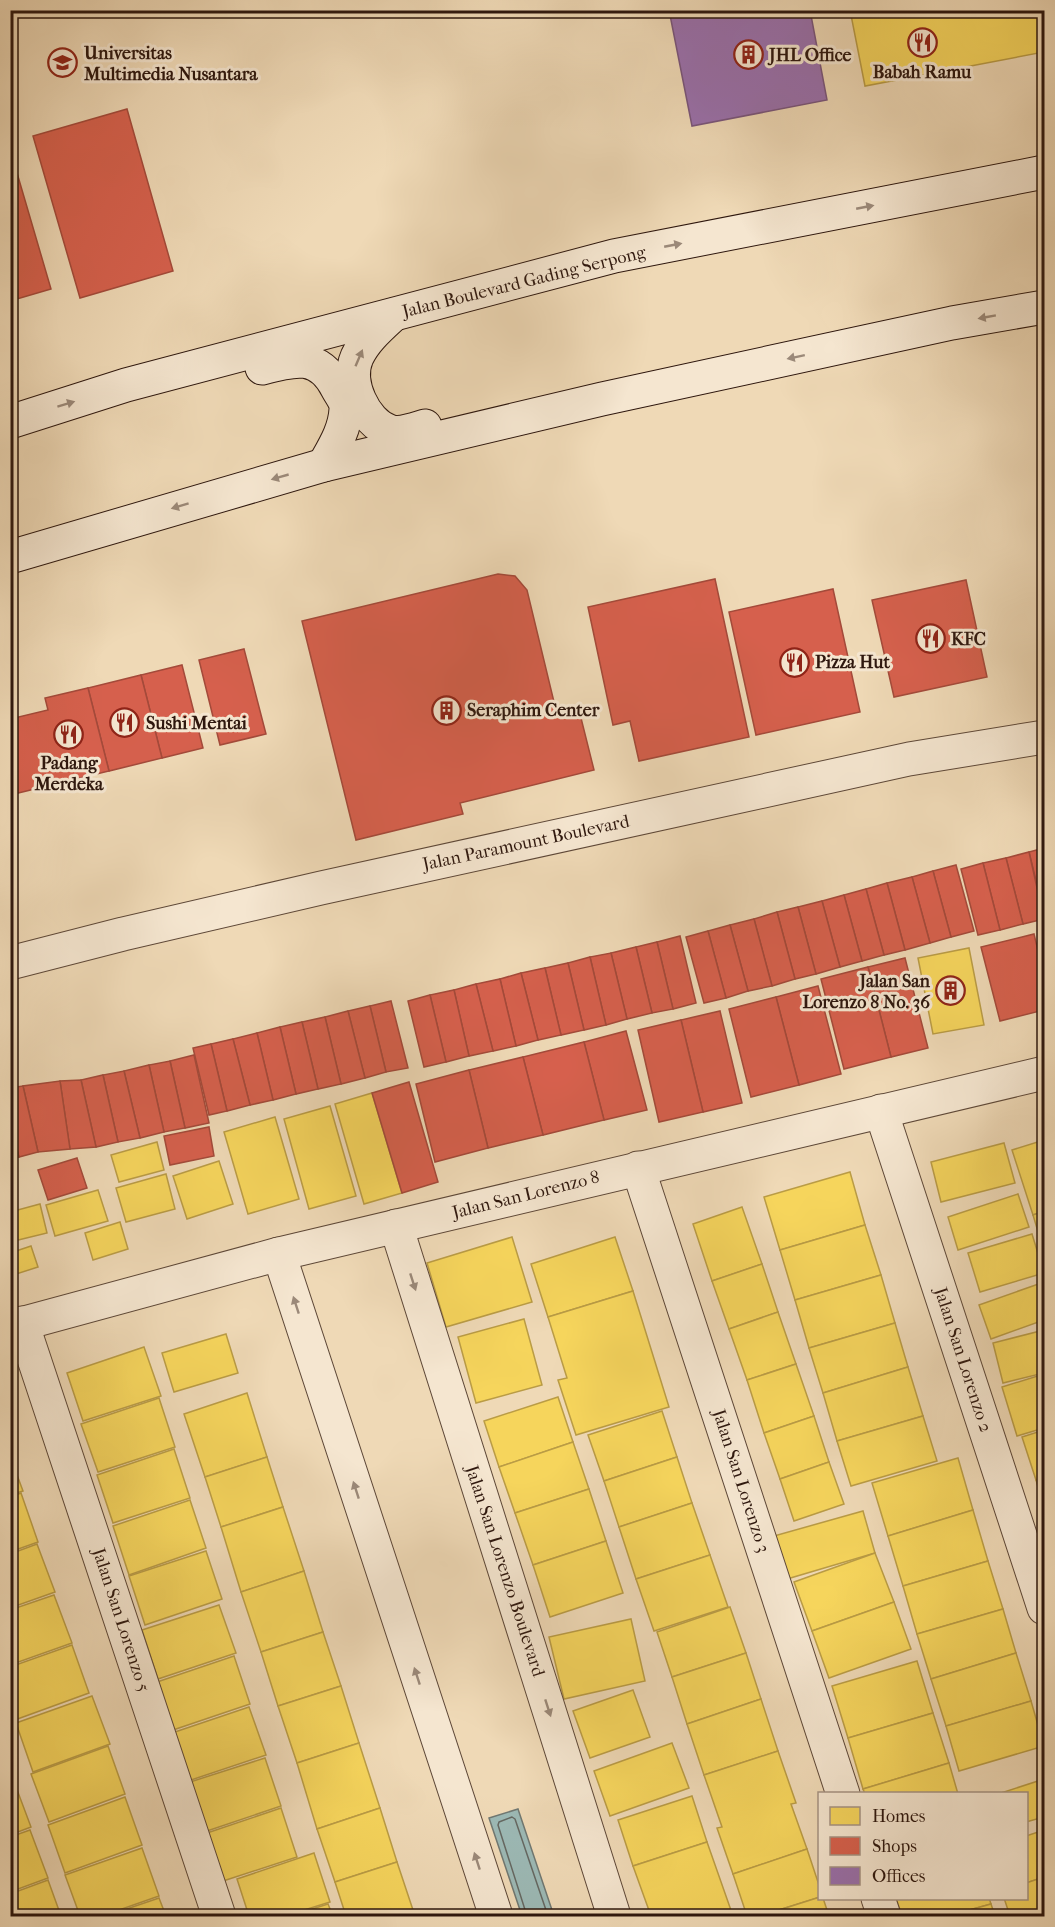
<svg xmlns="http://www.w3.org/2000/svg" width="1055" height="1927" viewBox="0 0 1055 1927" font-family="'IM FELL French Canon',serif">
  <rect width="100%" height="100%" fill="#efd9b6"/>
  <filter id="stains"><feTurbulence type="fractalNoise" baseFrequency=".00333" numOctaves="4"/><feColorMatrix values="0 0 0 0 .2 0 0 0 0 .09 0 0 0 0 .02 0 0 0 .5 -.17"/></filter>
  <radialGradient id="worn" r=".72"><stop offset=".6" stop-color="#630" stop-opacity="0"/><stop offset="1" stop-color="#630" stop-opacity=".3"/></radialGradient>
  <path fill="#9cb9b5" stroke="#707872" stroke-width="1.5" d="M 518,1809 L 554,1916 L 522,1916 L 489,1818 Z"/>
  <g fill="#f6d55c" stroke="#ba9c45" stroke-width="1.5">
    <path d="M 850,10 L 1044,10 L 1044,52 L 865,86 Z"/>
    <path d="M 969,948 L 984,1025 L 933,1034 L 918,958 Z"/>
    <path d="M 372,1093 L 402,1193 L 364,1204 L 335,1104 Z"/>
    <path d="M 330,1106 L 356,1196 L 309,1209 L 284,1119 Z"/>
    <path d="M 275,1117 L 299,1199 L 248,1214 L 224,1132 Z"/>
    <path d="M 1044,1140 L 1044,1211 L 1033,1215 L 1012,1150 Z"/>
    <path d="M 157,1142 L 164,1170 L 119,1182 L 111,1155 Z"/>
    <path d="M 1004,1143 L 1015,1183 L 941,1202 L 931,1162 Z"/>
    <path d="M 219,1161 L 233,1204 L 187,1219 L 173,1176 Z"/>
    <path d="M 850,1172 L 865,1225 L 780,1250 L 764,1197 Z"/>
    <path d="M 166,1174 L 175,1209 L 126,1222 L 116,1188 Z"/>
    <path d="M 98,1190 L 108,1221 L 55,1236 L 46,1205 Z"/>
    <path d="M 1018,1194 L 1029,1227 L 958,1250 L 948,1217 Z"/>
    <path d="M 40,1204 L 47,1233 L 10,1242 L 10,1212 Z"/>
    <path d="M 742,1207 L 762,1264 L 712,1281 L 693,1224 Z"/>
    <path d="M 1044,1211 L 1044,1252 L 1033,1215 Z"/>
    <path d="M 120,1222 L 128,1249 L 93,1260 L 85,1233 Z"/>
    <path d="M 865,1225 L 881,1275 L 795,1300 L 780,1250 Z"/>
    <path d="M 1032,1234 L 1044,1273 L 980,1292 L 968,1253 Z"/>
    <path d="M 512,1237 L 532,1302 L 446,1327 L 427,1263 Z"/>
    <path d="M 615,1237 L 633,1291 L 548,1317 L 531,1264 Z"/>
    <path d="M 31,1246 L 38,1267 L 10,1276 L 10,1253 Z"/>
    <path d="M 762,1264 L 778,1312 L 729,1329 L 712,1281 Z"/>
    <path d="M 881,1275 L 895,1323 L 809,1348 L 795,1300 Z"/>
    <path d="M 1044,1282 L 1044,1320 L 991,1339 L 979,1305 Z"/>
    <path d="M 633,1291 L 669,1407 L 576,1435 L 558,1380 L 567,1378 L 548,1317 Z"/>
    <path d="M 778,1312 L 796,1364 L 747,1380 L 729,1329 Z"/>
    <path d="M 524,1319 L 542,1385 L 476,1403 L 458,1337 Z"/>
    <path d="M 895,1323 L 908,1367 L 823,1393 L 809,1348 Z"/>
    <path d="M 1044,1330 L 1044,1373 L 1003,1383 L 993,1343 Z"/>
    <path d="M 226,1334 L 238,1373 L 174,1392 L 162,1353 Z"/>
    <path d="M 144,1347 L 161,1396 L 83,1421 L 67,1373 Z"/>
    <path d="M 796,1364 L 814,1416 L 764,1433 L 747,1380 Z"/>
    <path d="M 908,1367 L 923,1416 L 837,1441 L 823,1393 Z"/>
    <path d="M 1044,1374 L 1044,1428 L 1017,1436 L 1002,1387 Z"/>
    <path d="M 247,1393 L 267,1457 L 205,1477 L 184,1414 Z"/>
    <path d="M 558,1397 L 573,1442 L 499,1467 L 484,1421 Z"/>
    <path d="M 159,1398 L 175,1447 L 98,1472 L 81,1424 Z"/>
    <path d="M 662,1411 L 677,1457 L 604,1481 L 588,1435 Z"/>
    <path d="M 814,1416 L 829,1462 L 780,1479 L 764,1433 Z"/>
    <path d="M 923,1416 L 937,1461 L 851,1486 L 837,1441 Z"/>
    <path d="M 1044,1430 L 1044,1477 L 1036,1480 L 1022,1437 Z"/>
    <path d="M 573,1442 L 589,1489 L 515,1513 L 499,1467 Z"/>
    <path d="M 174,1449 L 190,1498 L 113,1523 L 97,1475 Z"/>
    <path d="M 10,1456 L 23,1491 L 10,1495 Z"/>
    <path d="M 267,1457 L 283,1507 L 221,1527 L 205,1477 Z"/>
    <path d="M 677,1457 L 692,1503 L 619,1527 L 604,1481 Z"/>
    <path d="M 958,1458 L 973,1510 L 888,1536 L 872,1483 Z"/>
    <path d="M 829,1462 L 844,1504 L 794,1521 L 780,1479 Z"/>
    <path d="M 1044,1477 L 1044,1508 L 1036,1480 Z"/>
    <path d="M 589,1489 L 606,1541 L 533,1565 L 515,1513 Z"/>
    <path d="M 21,1493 L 38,1542 L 10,1552 L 10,1497 Z"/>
    <path d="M 190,1500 L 206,1548 L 129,1575 L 113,1526 Z"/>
    <path d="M 692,1503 L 710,1555 L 636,1579 L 619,1527 Z"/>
    <path d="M 283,1507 L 304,1571 L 241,1592 L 221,1527 Z"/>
    <path d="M 973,1510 L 988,1561 L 903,1586 L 888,1536 Z"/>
    <path d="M 863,1511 L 875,1553 L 787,1579 L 774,1536 Z"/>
    <path d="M 606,1541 L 623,1593 L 550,1617 L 533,1565 Z"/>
    <path d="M 37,1544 L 55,1592 L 10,1608 L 10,1554 Z"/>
    <path d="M 206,1551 L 222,1599 L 145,1625 L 129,1576 Z"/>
    <path d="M 875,1553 L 894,1602 L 812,1631 L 794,1582 Z"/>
    <path d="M 710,1555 L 728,1607 L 654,1631 L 636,1579 Z"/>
    <path d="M 988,1561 L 1003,1609 L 917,1634 L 903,1586 Z"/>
    <path d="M 304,1571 L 323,1632 L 261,1652 L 241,1592 Z"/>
    <path d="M 54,1595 L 72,1643 L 10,1665 L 10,1610 Z"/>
    <path d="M 894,1602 L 911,1649 L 829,1678 L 812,1631 Z"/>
    <path d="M 219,1605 L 236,1653 L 158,1679 L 142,1630 Z"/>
    <path d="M 730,1607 L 746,1653 L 672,1677 L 657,1632 Z"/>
    <path d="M 1003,1609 L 1016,1653 L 931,1679 L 917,1634 Z"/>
    <path d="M 631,1619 L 645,1681 L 564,1699 L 549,1637 Z"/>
    <path d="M 323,1632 L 341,1686 L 278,1706 L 261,1652 Z"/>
    <path d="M 72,1645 L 89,1693 L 12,1721 L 10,1716 L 10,1667 Z"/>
    <path d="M 746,1653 L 761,1699 L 687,1724 L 672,1677 Z"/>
    <path d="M 1016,1653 L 1031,1701 L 946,1726 L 931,1679 Z"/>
    <path d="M 234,1656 L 250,1704 L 173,1730 L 157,1682 Z"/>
    <path d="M 917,1661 L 933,1713 L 848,1738 L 832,1686 Z"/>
    <path d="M 341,1686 L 359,1743 L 297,1763 L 278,1706 Z"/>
    <path d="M 633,1690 L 650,1737 L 590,1758 L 573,1711 Z"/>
    <path d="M 92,1696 L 110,1744 L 33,1772 L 16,1723 Z"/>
    <path d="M 761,1699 L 778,1751 L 704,1775 L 687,1724 Z"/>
    <path d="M 1031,1701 L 1044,1746 L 959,1771 L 946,1726 Z"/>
    <path d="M 249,1707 L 266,1755 L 188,1781 L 172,1733 Z"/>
    <path d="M 933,1713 L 949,1763 L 863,1789 L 848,1738 Z"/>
    <path d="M 359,1743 L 380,1808 L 317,1829 L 297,1763 Z"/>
    <path d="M 672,1743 L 689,1788 L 610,1816 L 594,1771 Z"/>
    <path d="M 108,1746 L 125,1794 L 49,1822 L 31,1774 Z"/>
    <path d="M 778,1751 L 796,1803 L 791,1804 L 807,1849 L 733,1874 L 717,1828 L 722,1827 L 704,1775 Z"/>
    <path d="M 265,1758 L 281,1806 L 204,1832 L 187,1783 Z"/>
    <path d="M 949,1763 L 958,1794 L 865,1794 L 863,1789 Z"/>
    <path d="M 13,1779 L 31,1827 L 10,1835 L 10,1780 Z"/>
    <path d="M 1041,1780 L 1044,1790 L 1044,1817 L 1026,1822 L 1026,1794 L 998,1794 Z"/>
    <path d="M 692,1796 L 707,1842 L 633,1866 L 618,1820 Z"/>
    <path d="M 125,1797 L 142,1845 L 65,1873 L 48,1825 Z"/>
    <path d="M 281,1808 L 297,1857 L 220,1882 L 204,1834 Z"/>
    <path d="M 380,1808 L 397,1862 L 335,1882 L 317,1829 Z"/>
    <path d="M 30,1830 L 48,1878 L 10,1892 L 10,1837 Z"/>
    <path d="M 1044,1830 L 1044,1877 L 1026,1883 L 1026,1836 Z"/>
    <path d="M 707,1842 L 733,1916 L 651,1916 L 633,1866 Z"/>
    <path d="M 142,1848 L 159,1896 L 102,1916 L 80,1916 L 65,1875 Z"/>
    <path d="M 807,1849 L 820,1888 L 820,1897 L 760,1916 L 747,1916 L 733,1874 Z"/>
    <path d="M 314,1853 L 330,1902 L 285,1916 L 249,1916 L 237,1879 Z"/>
    <path d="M 397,1862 L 415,1916 L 346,1916 L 335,1882 Z"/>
    <path d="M 1044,1877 L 1044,1916 L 1010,1916 L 1004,1898 L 1026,1898 L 1026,1883 Z"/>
    <path d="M 48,1880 L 61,1916 L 10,1916 L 10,1894 Z"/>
    <path d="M 820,1897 L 820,1898 L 823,1898 L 829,1916 L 760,1916 Z"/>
    <path d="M 159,1898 L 166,1916 L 106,1916 Z"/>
    <path d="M 896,1898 L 989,1898 L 991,1904 L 948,1916 L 902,1916 Z"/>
    <path d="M 328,1904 L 333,1916 L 290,1916 Z"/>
    <path d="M 991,1904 L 995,1916 L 948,1916 Z"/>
  </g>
  <g fill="#d6604d" stroke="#a44a3a" stroke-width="1.5">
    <path d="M 127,109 L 173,271 L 80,298 L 33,136 Z"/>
    <path d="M 10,149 L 51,289 L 10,301 Z"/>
    <path d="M 498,574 L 515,576 L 527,590 L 554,702 L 581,718 L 594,770 L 460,803 L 463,814 L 356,840 L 302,621 Z"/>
    <path d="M 715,579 L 749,737 L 639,761 L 630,721 L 613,725 L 588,607 Z"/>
    <path d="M 966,580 L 987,677 L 894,697 L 872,600 Z"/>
    <path d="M 833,589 L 860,712 L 756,735 L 729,612 Z"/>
    <path d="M 244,649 L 266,734 L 220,745 L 199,660 Z"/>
    <path d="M 182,665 L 203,748 L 162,758 L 141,675 Z"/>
    <path d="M 141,675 L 162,758 L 109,771 L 88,688 Z"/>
    <path d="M 88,688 L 109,771 L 10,795 L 10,719 L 48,710 L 45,698 Z"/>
    <path d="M 1044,848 L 1044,913 L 1029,852 Z"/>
    <path d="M 1029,852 L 1044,919 L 1023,924 L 1006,858 Z"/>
    <path d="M 1006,858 L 1023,924 L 1000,930 L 983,863 Z"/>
    <path d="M 983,863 L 1000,930 L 978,935 L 961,869 Z"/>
    <path d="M 956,865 L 974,931 L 951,937 L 933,871 Z"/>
    <path d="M 933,871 L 951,937 L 930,943 L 912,877 Z"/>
    <path d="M 912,877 L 930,943 L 905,950 L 887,883 Z"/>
    <path d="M 887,883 L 905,950 L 884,955 L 866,889 Z"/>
    <path d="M 866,889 L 884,955 L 862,961 L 844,895 Z"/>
    <path d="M 844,895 L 862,961 L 840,967 L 822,901 Z"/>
    <path d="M 822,901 L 840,967 L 816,974 L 798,907 Z"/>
    <path d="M 798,907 L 816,974 L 795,979 L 777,912 Z"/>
    <path d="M 777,912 L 795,979 L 772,986 L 754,919 Z"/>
    <path d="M 754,919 L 772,986 L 748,991 L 730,925 Z"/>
    <path d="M 730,925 L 748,991 L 726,998 L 708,931 Z"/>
    <path d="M 708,931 L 726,998 L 704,1003 L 686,937 Z"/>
    <path d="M 1034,934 L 1044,976 L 1044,1010 L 1000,1021 L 981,947 Z"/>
    <path d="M 680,936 L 696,1003 L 673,1009 L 657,942 Z"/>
    <path d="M 657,942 L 673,1009 L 652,1013 L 636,947 Z"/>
    <path d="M 636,947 L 652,1013 L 627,1019 L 611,953 Z"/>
    <path d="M 611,953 L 627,1019 L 606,1025 L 590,957 Z"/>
    <path d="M 590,957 L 606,1025 L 584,1030 L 568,963 Z"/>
    <path d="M 905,958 L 928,1048 L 891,1057 L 868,967 Z"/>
    <path d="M 568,963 L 584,1030 L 561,1035 L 545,968 Z"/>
    <path d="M 868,967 L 891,1057 L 844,1069 L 821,979 Z"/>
    <path d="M 545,968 L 561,1035 L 538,1040 L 521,973 Z"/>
    <path d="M 521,973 L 538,1040 L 516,1046 L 500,979 Z"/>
    <path d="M 500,979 L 516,1046 L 493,1051 L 476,984 Z"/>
    <path d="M 476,984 L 493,1051 L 469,1056 L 454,990 Z"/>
    <path d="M 818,986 L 841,1074 L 799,1085 L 776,997 Z"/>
    <path d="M 454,990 L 469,1056 L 446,1062 L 430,995 Z"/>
    <path d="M 430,995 L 446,1062 L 424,1067 L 408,1001 Z"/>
    <path d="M 776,997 L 799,1085 L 751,1097 L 729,1009 Z"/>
    <path d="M 391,1001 L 408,1068 L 386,1072 L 370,1006 Z"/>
    <path d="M 370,1006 L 386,1072 L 365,1078 L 348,1011 Z"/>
    <path d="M 348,1011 L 365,1078 L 341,1084 L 325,1017 Z"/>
    <path d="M 720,1011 L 742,1103 L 703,1112 L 681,1020 Z"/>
    <path d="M 325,1017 L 341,1084 L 318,1089 L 302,1022 Z"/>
    <path d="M 681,1020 L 703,1112 L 659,1122 L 638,1030 Z"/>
    <path d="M 302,1022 L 318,1089 L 296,1094 L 280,1027 Z"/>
    <path d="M 280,1027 L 296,1094 L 273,1100 L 257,1033 Z"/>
    <path d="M 626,1031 L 647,1110 L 604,1120 L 584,1042 Z"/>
    <path d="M 257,1033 L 273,1100 L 250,1105 L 233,1039 Z"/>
    <path d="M 233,1039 L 250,1105 L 227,1111 L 211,1044 Z"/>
    <path d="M 584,1042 L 604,1120 L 543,1135 L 523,1057 Z"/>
    <path d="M 211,1044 L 227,1111 L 209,1115 L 193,1048 Z"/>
    <path d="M 194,1055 L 209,1123 L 185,1128 L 170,1061 Z"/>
    <path d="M 523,1057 L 543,1135 L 488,1148 L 469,1070 Z"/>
    <path d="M 170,1061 L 185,1128 L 164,1132 L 149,1065 Z"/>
    <path d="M 149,1065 L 164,1132 L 140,1138 L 124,1071 Z"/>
    <path d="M 469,1070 L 488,1148 L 435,1162 L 416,1084 Z"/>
    <path d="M 124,1071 L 140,1138 L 118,1142 L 103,1075 Z"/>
    <path d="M 103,1075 L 118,1142 L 96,1147 L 81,1080 Z"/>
    <path d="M 81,1080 L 96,1147 L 70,1149 L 60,1081 Z"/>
    <path d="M 60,1081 L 70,1149 L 38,1152 L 23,1086 Z"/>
    <path d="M 409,1082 L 438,1182 L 402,1193 L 372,1093 Z"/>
    <path d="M 23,1086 L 38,1152 L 19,1157 L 10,1126 L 10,1088 Z"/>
    <path d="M 10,1126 L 19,1157 L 10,1159 Z"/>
    <path d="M 209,1127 L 214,1156 L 170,1165 L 164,1136 Z"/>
    <path d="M 77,1158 L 87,1188 L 48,1200 L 38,1170 Z"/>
  </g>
  <path fill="#9970ab" stroke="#79557c" stroke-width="1.5" d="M 669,10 L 810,10 L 827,100 L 692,126 Z"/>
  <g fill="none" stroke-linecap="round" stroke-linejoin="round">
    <path stroke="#656862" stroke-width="1.5" d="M 527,1916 L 498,1825 L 499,1822 L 512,1817 L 515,1819 L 548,1916"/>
    <defs>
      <g id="street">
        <path d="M 10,963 L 123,934 L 321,888 L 909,759 L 1044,737"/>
        <path d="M 881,1111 L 1044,1608"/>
        <path d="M 638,1168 L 843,1794"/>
        <path d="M 396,1226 L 614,1916"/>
        <path d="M 279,1254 L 496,1916"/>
        <path d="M 22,1323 L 219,1916"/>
        <path d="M 10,1327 L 279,1254 L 1044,1073"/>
        <path d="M 878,1898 L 884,1916"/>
      </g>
      <g id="secondary">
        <path d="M 393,315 C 379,328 365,340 357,357 C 346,382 364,422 389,431 C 399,435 415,429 425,426"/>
        <path d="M 262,368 C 295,359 319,353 337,388 C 340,394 347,402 346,409 C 345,430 334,447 324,465"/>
        <path d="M 10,422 L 126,385 L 614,256 L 1044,172"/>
        <path d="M 10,557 L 324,465 L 602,399 L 952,323 L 1044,307"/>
      </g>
    </defs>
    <use href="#street" stroke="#5e4838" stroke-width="35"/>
    <use href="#secondary" stroke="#2e170e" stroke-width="35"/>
    <use href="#street" stroke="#f5e6d0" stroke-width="33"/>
    <use href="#secondary" stroke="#f5e6d0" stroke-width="33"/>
  </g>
  <defs><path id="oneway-solid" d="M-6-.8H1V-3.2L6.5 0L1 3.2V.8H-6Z" transform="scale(1.5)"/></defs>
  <g fill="#9b8979">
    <use href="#oneway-solid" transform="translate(865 207) rotate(-11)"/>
    <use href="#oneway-solid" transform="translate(673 245) rotate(-11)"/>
    <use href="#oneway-solid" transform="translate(987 317) rotate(170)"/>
    <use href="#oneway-solid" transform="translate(796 357) rotate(168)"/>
    <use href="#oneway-solid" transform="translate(359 358) rotate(-67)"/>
    <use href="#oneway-solid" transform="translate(66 404) rotate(-17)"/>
    <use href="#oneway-solid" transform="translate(280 477) rotate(164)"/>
    <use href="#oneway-solid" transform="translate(180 506) rotate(163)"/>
    <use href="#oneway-solid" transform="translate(413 1282) rotate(72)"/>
    <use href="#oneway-solid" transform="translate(296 1305) rotate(-108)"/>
    <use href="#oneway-solid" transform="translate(356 1490) rotate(-108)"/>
    <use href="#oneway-solid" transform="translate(417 1676) rotate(-108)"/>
    <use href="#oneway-solid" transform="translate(548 1708) rotate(72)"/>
    <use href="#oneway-solid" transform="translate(477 1861) rotate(-108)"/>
  </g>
  <defs>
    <symbol id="restaurant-ring" viewBox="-11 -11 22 22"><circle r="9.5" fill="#f5e6d0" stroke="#8f2418" stroke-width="1.5"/><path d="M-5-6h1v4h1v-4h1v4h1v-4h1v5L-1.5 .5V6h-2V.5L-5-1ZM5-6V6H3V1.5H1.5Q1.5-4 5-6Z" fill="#8f2418"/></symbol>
    <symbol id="building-ring" viewBox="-11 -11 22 22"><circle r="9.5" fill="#f5e6d0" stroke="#8f2418" stroke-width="1.5"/><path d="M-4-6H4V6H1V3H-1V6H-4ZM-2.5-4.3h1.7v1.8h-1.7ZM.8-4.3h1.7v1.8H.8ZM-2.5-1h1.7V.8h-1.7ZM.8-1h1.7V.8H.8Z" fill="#8f2418"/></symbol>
    <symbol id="university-ring" viewBox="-11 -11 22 22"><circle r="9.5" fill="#f5e6d0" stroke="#8f2418" stroke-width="1.5"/><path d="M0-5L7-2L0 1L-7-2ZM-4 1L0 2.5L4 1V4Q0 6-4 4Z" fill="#8f2418"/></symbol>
  </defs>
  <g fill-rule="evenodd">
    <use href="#restaurant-ring" x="906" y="26" width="33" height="33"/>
    <use href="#building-ring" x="732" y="38" width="33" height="33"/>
    <use href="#university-ring" x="46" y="46" width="33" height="33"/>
    <use href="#restaurant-ring" x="914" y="622" width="33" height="33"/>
    <use href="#restaurant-ring" x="778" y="646" width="33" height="33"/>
    <use href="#building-ring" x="430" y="694" width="33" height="33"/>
    <use href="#restaurant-ring" x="108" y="706" width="33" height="33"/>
    <use href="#restaurant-ring" x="52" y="718" width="33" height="33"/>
    <use href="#building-ring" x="934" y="974" width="33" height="33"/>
  </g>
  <g text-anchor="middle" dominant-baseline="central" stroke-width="6" stroke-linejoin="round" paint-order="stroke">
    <g font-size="18" font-weight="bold" fill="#2e170e" stroke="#f5e6d0" text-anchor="start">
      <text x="84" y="53">Universitas<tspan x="84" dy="21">Multimedia Nusantara</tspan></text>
      <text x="769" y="55">JHL Office</text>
      <text x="922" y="72" text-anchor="middle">Babah Ramu</text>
      <text x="951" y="639">KFC</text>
      <text x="815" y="662">Pizza Hut</text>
      <text x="467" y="710">Seraphim Center</text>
      <text x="146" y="723">Sushi Mentai</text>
      <text x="69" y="763" text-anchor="middle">Padang<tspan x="69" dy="21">Merdeka</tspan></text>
      <text x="930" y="981" text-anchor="end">Jalan San<tspan x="930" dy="21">Lorenzo 8 No. 36</tspan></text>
    </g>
    <g font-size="18" fill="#2e170e" stroke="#f5e6d0">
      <text transform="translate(524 282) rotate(-14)">Jalan Boulevard Gading Serpong</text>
      <text transform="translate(526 843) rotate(-12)">Jalan Paramount Boulevard</text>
      <text transform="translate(526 1195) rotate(-14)">Jalan San Lorenzo 8</text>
      <text transform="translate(963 1360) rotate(72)">Jalan San Lorenzo 2</text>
      <text transform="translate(741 1481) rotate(72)">Jalan San Lorenzo 3</text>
      <text transform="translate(505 1571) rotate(72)">Jalan San Lorenzo Boulevard</text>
      <text transform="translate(121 1620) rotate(72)">Jalan San Lorenzo 5</text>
    </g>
  </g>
  <rect width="1055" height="1927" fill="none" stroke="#efd9b6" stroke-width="36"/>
  <rect x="12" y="12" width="1031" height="1903" fill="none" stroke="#2e170e" stroke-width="3"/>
  <rect x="18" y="18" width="1019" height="1891" fill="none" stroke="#2e170e" stroke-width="1.5"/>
  <rect x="818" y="1792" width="210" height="108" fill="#f5e6d0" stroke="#a59382" stroke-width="1.5"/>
  <rect x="830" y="1807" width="30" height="18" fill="#f6d55c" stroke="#a59382" stroke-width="1.5"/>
  <text x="872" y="1822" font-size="18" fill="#2e170e">Homes</text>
  <rect x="830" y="1837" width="30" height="18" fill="#d6604d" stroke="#a59382" stroke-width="1.5"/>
  <text x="872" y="1852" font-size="18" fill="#2e170e">Shops</text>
  <rect x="830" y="1867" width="30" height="18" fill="#9970ab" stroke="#a59382" stroke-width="1.5"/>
  <text x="872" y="1882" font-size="18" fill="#2e170e">Offices</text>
  <rect width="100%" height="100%" filter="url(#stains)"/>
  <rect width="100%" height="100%" fill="url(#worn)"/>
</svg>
